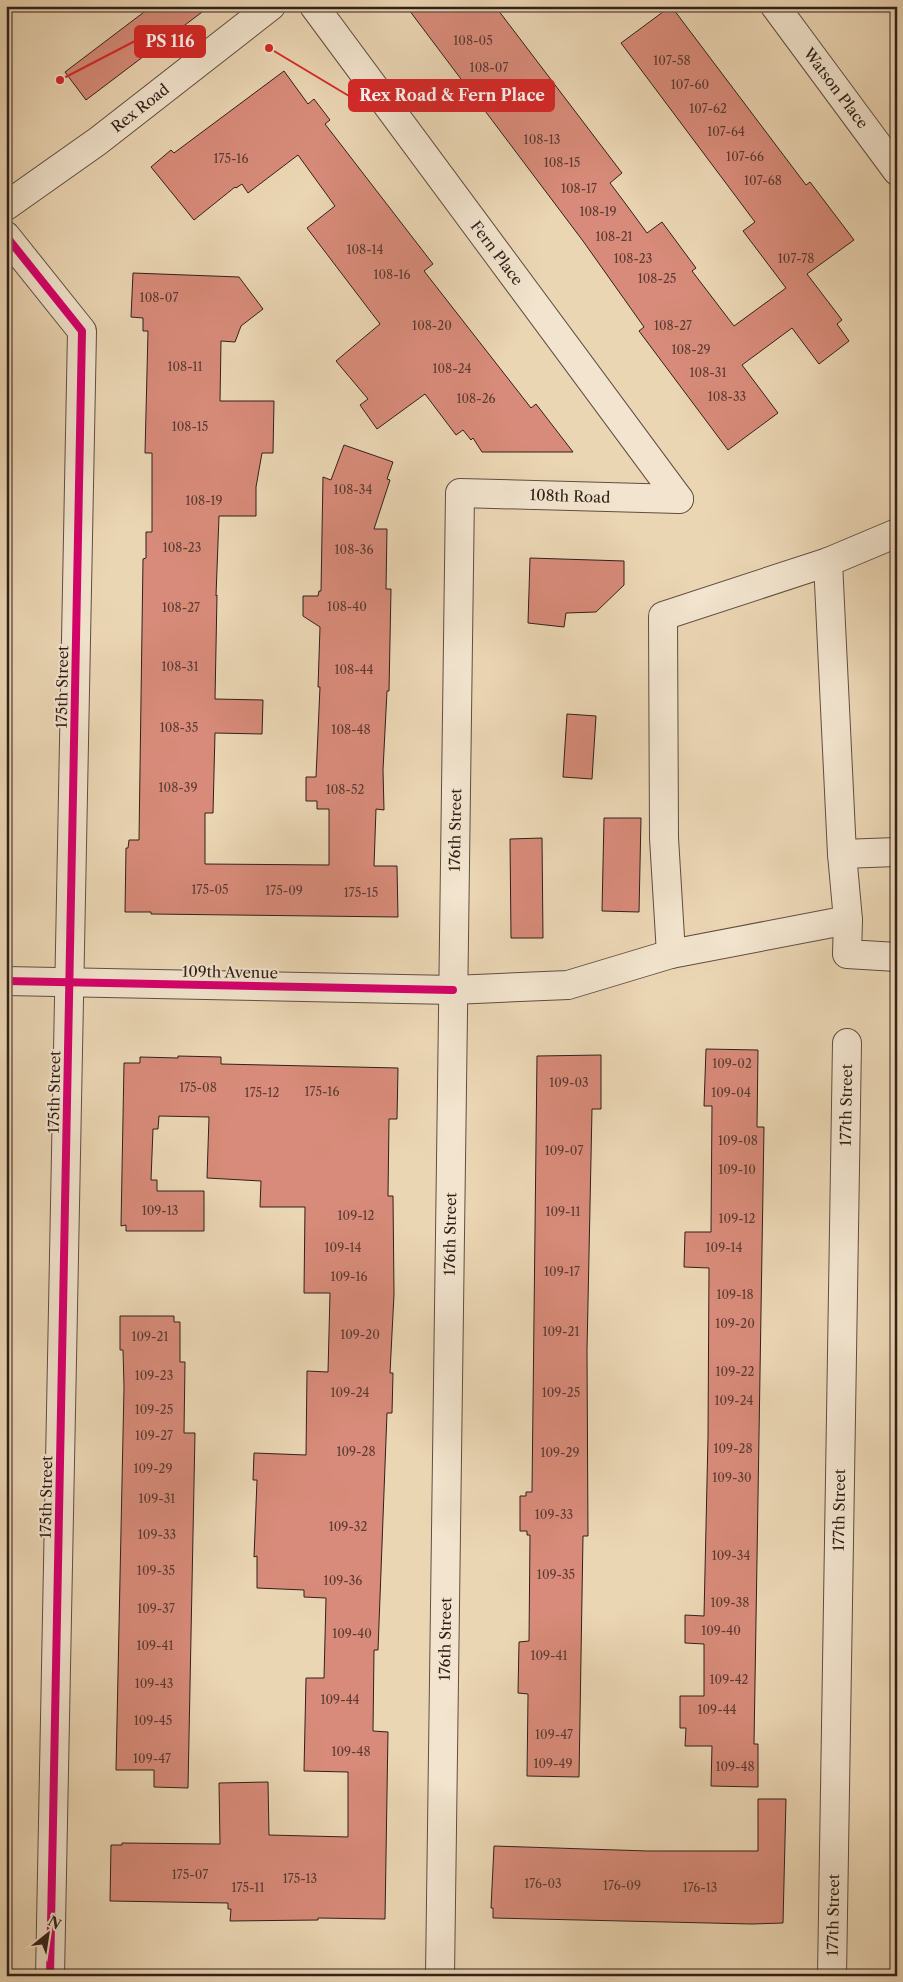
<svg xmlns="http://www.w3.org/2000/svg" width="903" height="1982" viewBox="0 0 903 1982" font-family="'Libre Caslon Text',serif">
  <rect width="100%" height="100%" fill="#ebd6b4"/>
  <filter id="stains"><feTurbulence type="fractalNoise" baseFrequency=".004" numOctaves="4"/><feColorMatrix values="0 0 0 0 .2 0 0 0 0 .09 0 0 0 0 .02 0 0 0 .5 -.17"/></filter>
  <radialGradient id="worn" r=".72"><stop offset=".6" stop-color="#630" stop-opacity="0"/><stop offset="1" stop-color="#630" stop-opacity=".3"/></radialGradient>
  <g fill="#d88b7a" stroke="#312019">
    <path d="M 152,6 L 210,6 L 86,100 L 65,72 Z"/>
    <path d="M 406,6 L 495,6 L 622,173 L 610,183 L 628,207 L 647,233 L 662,222 L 696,268 L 692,271 L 734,326 L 786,288 L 743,231 L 755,222 L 621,43 L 671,6 L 806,185 L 810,182 L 854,240 L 807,274 L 842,320 L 837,324 L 849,341 L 819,364 L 792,328 L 742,365 L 778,413 L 728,450 L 639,331 L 644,327 L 583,241 Z"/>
    <path d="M 284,71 L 308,104 L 314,99 L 330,120 L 325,124 L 433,264 L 424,271 L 531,408 L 536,404 L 573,452 L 482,452 L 473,438 L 471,440 L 463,430 L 456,435 L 425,394 L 377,429 L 360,405 L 368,399 L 336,361 L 380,324 L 307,228 L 335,206 L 298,155 L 248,193 L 242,184 L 236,188 L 235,187 L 194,220 L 151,167 L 171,150 L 174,153 Z"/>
    <path d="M 133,273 L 239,277 L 263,309 L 241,326 L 235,342 L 221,341 L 220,401 L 274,401 L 273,453 L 262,453 L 256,487 L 256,516 L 219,516 L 216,596 L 217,595 L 215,699 L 263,700 L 262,734 L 215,733 L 213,813 L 205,813 L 205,864 L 329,865 L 329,809 L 317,809 L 317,801 L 306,801 L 306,777 L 316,777 L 320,687 L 318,687 L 320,627 L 303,616 L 303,596 L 318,596 L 319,591 L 321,591 L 323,477 L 331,480 L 344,445 L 393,462 L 387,479 L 390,480 L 374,529 L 387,529 L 386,589 L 391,589 L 389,691 L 387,691 L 383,770 L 384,810 L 376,809 L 374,866 L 397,866 L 398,917 L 151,914 L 151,912 L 125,912 L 126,848 L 128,848 L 129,840 L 139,840 L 143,559 L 146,558 L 146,532 L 152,532 L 152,453 L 145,453 L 148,331 L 143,331 L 143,318 L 131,317 Z"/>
    <path d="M 530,558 L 624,561 L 624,585 L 596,612 L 566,613 L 564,627 L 528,623 Z"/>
    <path d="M 567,714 L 596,716 L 592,779 L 563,777 Z"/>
    <path d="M 604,818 L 641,818 L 639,912 L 602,911 Z"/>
    <path d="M 542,838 L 543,938 L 511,938 L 510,839 Z"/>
    <path d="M 706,1049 L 758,1050 L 757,1127 L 764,1127 L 754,1744 L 758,1744 L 758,1787 L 711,1786 L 712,1746 L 685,1746 L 686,1728 L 680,1728 L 680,1696 L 704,1696 L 704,1644 L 685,1643 L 685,1615 L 704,1616 L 708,1437 L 709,1268 L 684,1267 L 685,1232 L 711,1232 L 712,1106 L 704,1106 Z"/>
    <path d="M 601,1055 L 601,1109 L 592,1109 L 587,1351 L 588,1536 L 583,1536 L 579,1777 L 527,1776 L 528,1696 L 528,1694 L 518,1693 L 519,1642 L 529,1641 L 530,1535 L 527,1535 L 527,1531 L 520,1531 L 520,1496 L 526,1496 L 526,1492 L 532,1492 L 537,1056 Z"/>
    <path d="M 178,1056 L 221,1057 L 221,1064 L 398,1068 L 397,1119 L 389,1119 L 388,1196 L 393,1196 L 394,1294 L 390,1373 L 393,1373 L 392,1413 L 387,1413 L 378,1650 L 374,1650 L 373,1731 L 388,1732 L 385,1919 L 318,1918 L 318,1920 L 230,1921 L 231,1909 L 228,1909 L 228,1903 L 110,1901 L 111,1845 L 122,1845 L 122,1843 L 220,1844 L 219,1783 L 268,1782 L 269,1835 L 348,1837 L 348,1772 L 304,1771 L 306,1678 L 324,1678 L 326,1598 L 304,1597 L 304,1590 L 257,1588 L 257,1556 L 254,1557 L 257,1480 L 253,1480 L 254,1453 L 306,1455 L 307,1371 L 328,1372 L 330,1293 L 304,1293 L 305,1207 L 260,1207 L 261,1181 L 207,1178 L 209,1117 L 159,1116 L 158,1129 L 153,1129 L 151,1180 L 157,1180 L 157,1191 L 204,1191 L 204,1231 L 126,1231 L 126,1225 L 121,1226 L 124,1063 L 140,1063 L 140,1057 L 178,1058 Z"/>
    <path d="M 120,1316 L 174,1316 L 174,1322 L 180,1322 L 180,1362 L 185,1362 L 184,1433 L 195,1433 L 188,1788 L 154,1787 L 154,1770 L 116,1770 L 124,1387 L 123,1350 L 120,1350 Z"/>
    <path d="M 758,1799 L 786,1799 L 783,1923 L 752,1924 L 493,1918 L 493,1908 L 491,1908 L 494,1846 L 648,1851 L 758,1851 Z"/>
  </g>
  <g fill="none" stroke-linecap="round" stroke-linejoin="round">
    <defs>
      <g id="minor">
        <path d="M 314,6 L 679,499"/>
        <path d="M 775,6 L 897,171"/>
        <path d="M 6,206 L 98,141 L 271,6"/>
        <path d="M 6,236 L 82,331 L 50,1976"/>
        <path d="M 842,854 L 897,852"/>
        <path d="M 848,920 L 847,954 L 897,957"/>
        <path d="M 671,954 L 664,838 L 663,616 L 828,562"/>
        <path d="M 6,981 L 453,990 L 568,985 L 671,954 L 848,920 L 842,854 L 828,562 L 897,533"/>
        <path d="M 440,1976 L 460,493 L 679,499"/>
        <path d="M 832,1976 L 847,1043"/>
      </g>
    </defs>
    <use href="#minor" stroke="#604e40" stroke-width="30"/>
    <use href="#minor" stroke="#f2e4ce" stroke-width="28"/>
    <defs>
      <g id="cycleway">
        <path d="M 6,236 L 82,331 L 50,1976"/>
        <path d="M 6,981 L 453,990"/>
      </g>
    </defs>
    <use href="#cycleway" stroke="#f2e4ce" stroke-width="11"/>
    <use href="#cycleway" stroke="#d6006c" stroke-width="8"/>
  </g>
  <g text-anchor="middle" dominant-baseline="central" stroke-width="4" stroke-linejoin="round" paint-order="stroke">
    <g font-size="12" fill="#5b3b31">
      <text x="473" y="40">108-05</text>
      <text x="672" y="60">107-58</text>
      <text x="489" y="67">108-07</text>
      <text x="690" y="84">107-60</text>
      <text x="708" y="108">107-62</text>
      <text x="726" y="131">107-64</text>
      <text x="542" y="139">108-13</text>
      <text x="745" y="156">107-66</text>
      <text x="231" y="158">175-16</text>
      <text x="562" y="162">108-15</text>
      <text x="763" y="180">107-68</text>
      <text x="579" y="188">108-17</text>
      <text x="598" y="211">108-19</text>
      <text x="614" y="236">108-21</text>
      <text x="365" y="249">108-14</text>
      <text x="633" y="258">108-23</text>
      <text x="796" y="258">107-78</text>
      <text x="392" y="274">108-16</text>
      <text x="657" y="278">108-25</text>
      <text x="159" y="297">108-07</text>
      <text x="432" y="325">108-20</text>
      <text x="673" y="325">108-27</text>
      <text x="691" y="349">108-29</text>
      <text x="185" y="366">108-11</text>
      <text x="452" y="368">108-24</text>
      <text x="708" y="372">108-31</text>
      <text x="727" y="396">108-33</text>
      <text x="476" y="398">108-26</text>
      <text x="190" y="426">108-15</text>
      <text x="353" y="489">108-34</text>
      <text x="204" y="500">108-19</text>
      <text x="182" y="547">108-23</text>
      <text x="354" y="549">108-36</text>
      <text x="347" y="606">108-40</text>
      <text x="181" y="607">108-27</text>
      <text x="180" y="666">108-31</text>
      <text x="354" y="669">108-44</text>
      <text x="179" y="727">108-35</text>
      <text x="351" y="729">108-48</text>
      <text x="178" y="787">108-39</text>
      <text x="345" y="789">108-52</text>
      <text x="210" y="889">175-05</text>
      <text x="284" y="890">175-09</text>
      <text x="361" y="892">175-15</text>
      <text x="732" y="1063">109-02</text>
      <text x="569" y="1082">109-03</text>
      <text x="198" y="1087">175-08</text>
      <text x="322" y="1091">175-16</text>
      <text x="262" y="1092">175-12</text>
      <text x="731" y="1092">109-04</text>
      <text x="738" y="1140">109-08</text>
      <text x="564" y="1150">109-07</text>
      <text x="737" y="1169">109-10</text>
      <text x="160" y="1210">109-13</text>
      <text x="563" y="1211">109-11</text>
      <text x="356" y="1215">109-12</text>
      <text x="737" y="1218">109-12</text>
      <text x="343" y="1247">109-14</text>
      <text x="724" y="1247">109-14</text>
      <text x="562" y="1271">109-17</text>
      <text x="349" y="1276">109-16</text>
      <text x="735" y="1294">109-18</text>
      <text x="735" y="1323">109-20</text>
      <text x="561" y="1331">109-21</text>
      <text x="360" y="1334">109-20</text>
      <text x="150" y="1336">109-21</text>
      <text x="735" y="1371">109-22</text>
      <text x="154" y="1375">109-23</text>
      <text x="350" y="1392">109-24</text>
      <text x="561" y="1392">109-25</text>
      <text x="734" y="1400">109-24</text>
      <text x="154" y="1409">109-25</text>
      <text x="154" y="1435">109-27</text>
      <text x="733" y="1448">109-28</text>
      <text x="356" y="1451">109-28</text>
      <text x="560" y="1452">109-29</text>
      <text x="153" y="1468">109-29</text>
      <text x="732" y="1477">109-30</text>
      <text x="157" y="1498">109-31</text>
      <text x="554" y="1514">109-33</text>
      <text x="348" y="1526">109-32</text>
      <text x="157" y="1534">109-33</text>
      <text x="731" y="1555">109-34</text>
      <text x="156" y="1570">109-35</text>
      <text x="556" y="1574">109-35</text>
      <text x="343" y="1580">109-36</text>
      <text x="730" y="1602">109-38</text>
      <text x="156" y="1608">109-37</text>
      <text x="721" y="1630">109-40</text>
      <text x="352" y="1633">109-40</text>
      <text x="155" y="1645">109-41</text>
      <text x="549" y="1655">109-41</text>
      <text x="729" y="1679">109-42</text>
      <text x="154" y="1683">109-43</text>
      <text x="340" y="1699">109-44</text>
      <text x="717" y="1709">109-44</text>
      <text x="153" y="1720">109-45</text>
      <text x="554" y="1734">109-47</text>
      <text x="351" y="1751">109-48</text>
      <text x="152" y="1758">109-47</text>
      <text x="553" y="1763">109-49</text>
      <text x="735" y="1766">109-48</text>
      <text x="190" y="1874">175-07</text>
      <text x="300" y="1878">175-13</text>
      <text x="543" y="1883">176-03</text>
      <text x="622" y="1885">176-09</text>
      <text x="248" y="1887">175-11</text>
      <text x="700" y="1887">176-13</text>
    </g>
    <g font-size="15" fill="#312019" stroke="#f2e4ce">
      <text transform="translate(836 88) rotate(53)">Watson Place</text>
      <text transform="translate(140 108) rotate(-38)">Rex Road</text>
      <text transform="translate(497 253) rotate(53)">Fern Place</text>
      <text transform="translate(570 496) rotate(2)">108th Road</text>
      <text transform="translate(62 687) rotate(-89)">175th Street</text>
      <text transform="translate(455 830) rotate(-89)">176th Street</text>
      <text transform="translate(230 972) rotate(1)">109th Avenue</text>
      <text transform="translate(54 1092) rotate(-89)">175th Street</text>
      <text transform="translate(846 1105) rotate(-89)">177th Street</text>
      <text transform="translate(450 1234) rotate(-89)">176th Street</text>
      <text transform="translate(46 1497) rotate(-89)">175th Street</text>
      <text transform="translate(839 1510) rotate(-89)">177th Street</text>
      <text transform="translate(445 1639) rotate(-89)">176th Street</text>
      <text transform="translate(833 1915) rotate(-89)">177th Street</text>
    </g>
  </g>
  <path fill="none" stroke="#d62828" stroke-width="2" d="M60 80L135 41M269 48L349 96"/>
  <g fill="#d62828" stroke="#f2e4ce" stroke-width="2">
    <circle cx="60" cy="80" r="5"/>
    <circle cx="269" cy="48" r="5"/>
  </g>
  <g fill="#d62828" stroke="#d62828" stroke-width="2">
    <rect x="135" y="26" width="70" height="31" rx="5"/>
    <rect x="349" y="80" width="205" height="31" rx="5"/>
  </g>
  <g font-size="16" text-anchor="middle" font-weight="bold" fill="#fff">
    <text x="170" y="47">PS 116</text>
    <text x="452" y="101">Rex Road &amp; Fern Place</text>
  </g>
  <rect width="903" height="1982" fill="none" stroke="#ebd6b4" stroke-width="25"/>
  <rect x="8" y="8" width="888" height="1967" fill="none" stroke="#312019" stroke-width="2.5"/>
  <rect x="12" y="12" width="878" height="1957" fill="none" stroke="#312019"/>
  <g transform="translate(48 1934) rotate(30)" stroke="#f2e4ce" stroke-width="4" paint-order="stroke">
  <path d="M0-4L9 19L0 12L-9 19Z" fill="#312019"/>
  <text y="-8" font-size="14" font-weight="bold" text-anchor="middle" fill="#312019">N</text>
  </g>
  <rect width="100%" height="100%" filter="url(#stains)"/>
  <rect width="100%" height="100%" fill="url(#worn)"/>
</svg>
